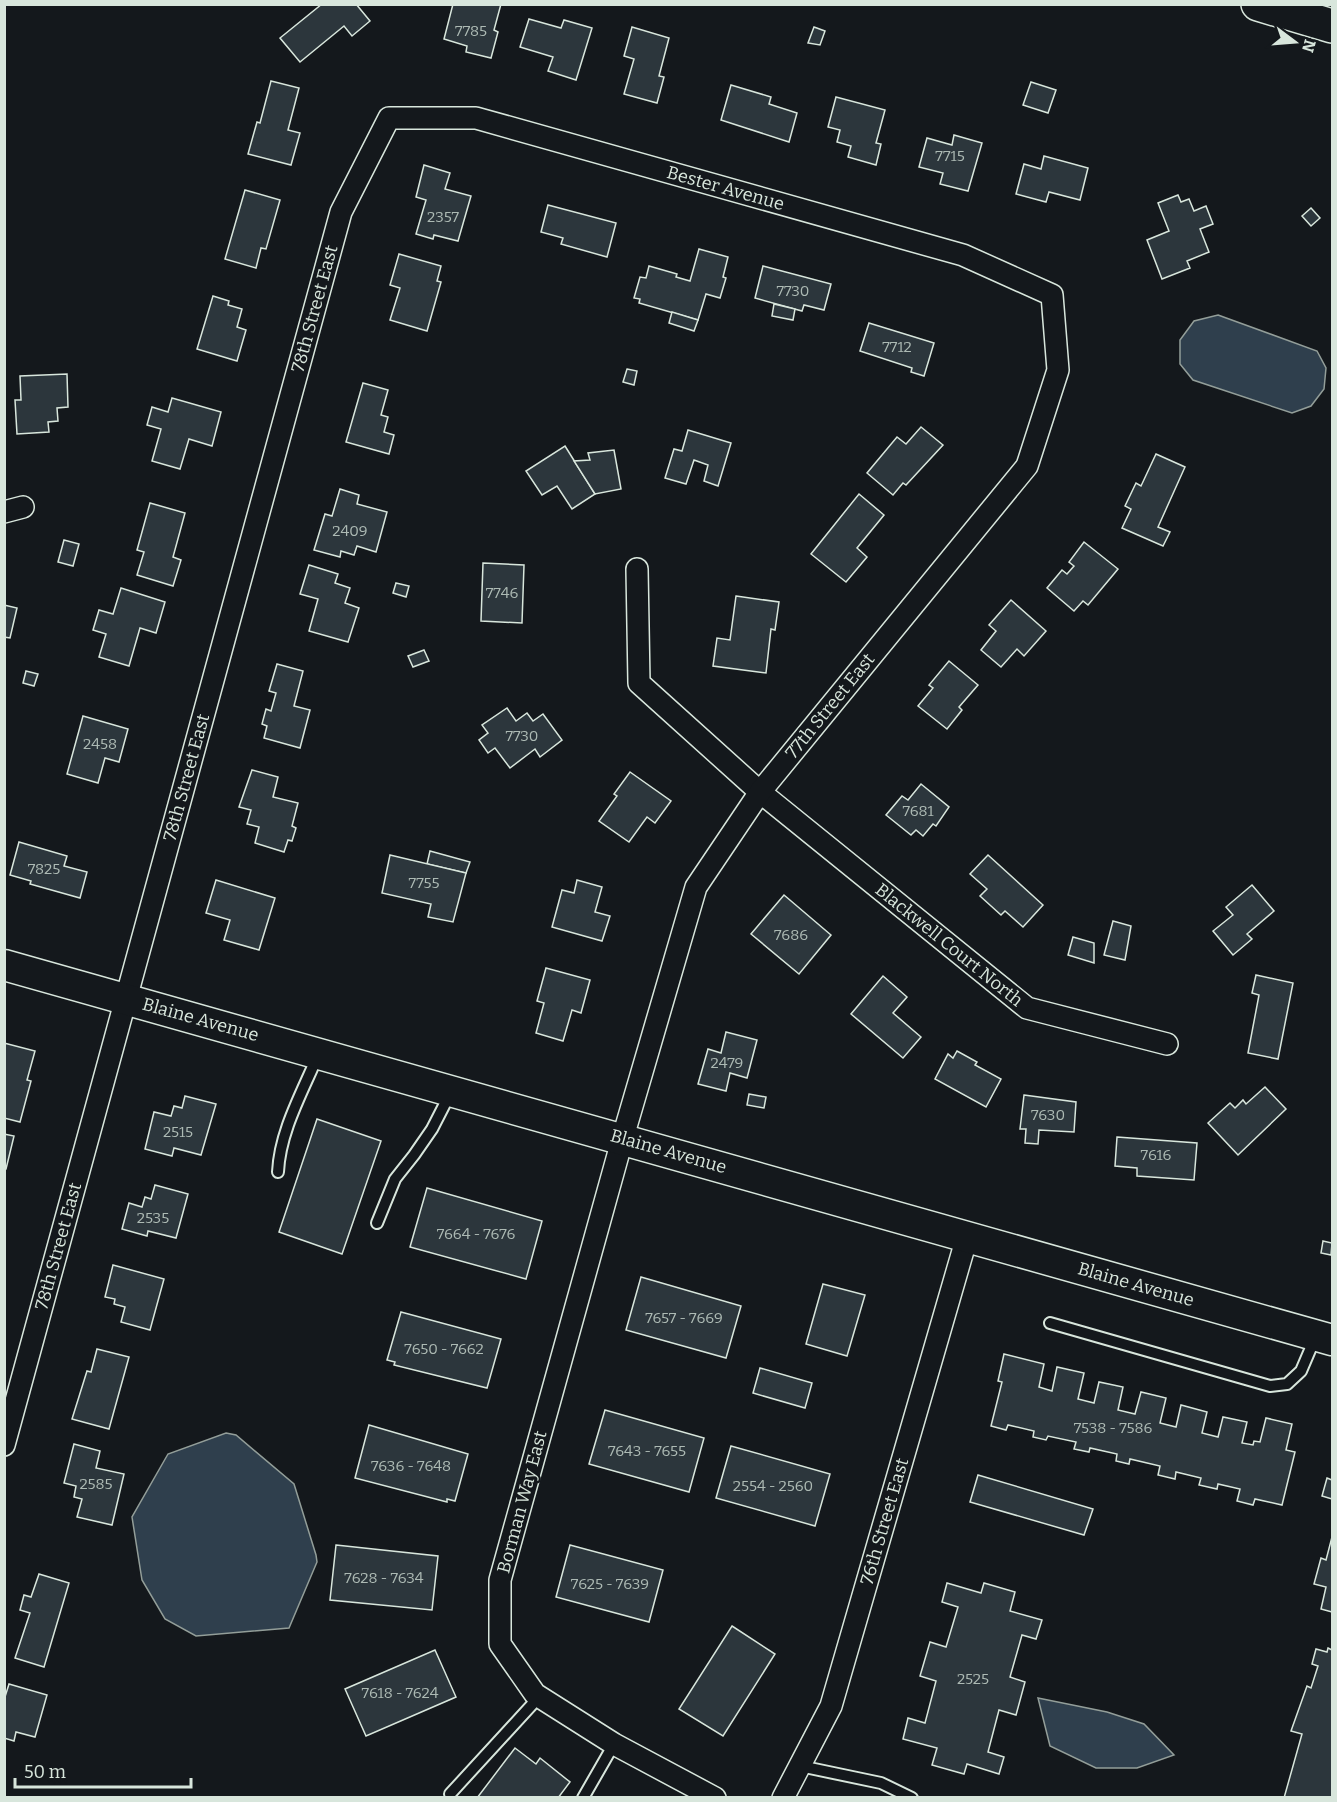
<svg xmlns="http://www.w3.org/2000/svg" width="1337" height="1802" viewBox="0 0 1337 1802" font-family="Bitter,serif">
  <rect width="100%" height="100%" fill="#14181c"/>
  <g fill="#2f3f4d" stroke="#939e99" stroke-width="1.5">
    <path d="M 1218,315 L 1317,351 L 1326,368 L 1324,389 L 1311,406 L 1292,413 L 1193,380 L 1180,364 L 1180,340 L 1194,321 Z"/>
    <path d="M 226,1433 L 236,1435 L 294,1484 L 316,1555 L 317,1562 L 289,1628 L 196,1636 L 165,1619 L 142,1580 L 132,1517 L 168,1454 Z"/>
    <path d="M 1038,1698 L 1107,1712 L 1144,1724 L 1174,1755 L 1137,1768 L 1096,1768 L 1050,1746 Z"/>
  </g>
  <g fill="#2c363c" stroke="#d8e6dc" stroke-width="1.5">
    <path d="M 322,4 L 356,4 L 370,21 L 352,36 L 344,26 L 300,62 L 280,38 Z"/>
    <path d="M 453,4 L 501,4 L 494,30 L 498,32 L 491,58 L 466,52 L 467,46 L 444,39 Z"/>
    <path d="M 529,19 L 561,28 L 564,20 L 592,28 L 576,80 L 548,71 L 553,57 L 520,47 Z"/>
    <path d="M 632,27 L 669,38 L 659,76 L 664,77 L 657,103 L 624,94 L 634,59 L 624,56 Z"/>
    <path d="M 814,27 L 825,31 L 820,45 L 808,43 Z"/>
    <path d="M 271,81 L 299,88 L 288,130 L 300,133 L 291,165 L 248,154 L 257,122 L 260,123 Z"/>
    <path d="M 1031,82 L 1056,90 L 1048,113 L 1023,105 Z"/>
    <path d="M 731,85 L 771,97 L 769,104 L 797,113 L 789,142 L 721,120 Z"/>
    <path d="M 836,97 L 885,110 L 876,143 L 881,144 L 876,165 L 848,157 L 851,146 L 837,142 L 840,130 L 828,127 Z"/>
    <path d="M 954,135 L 982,143 L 968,191 L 940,184 L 943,173 L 919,167 L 927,138 L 952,145 Z"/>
    <path d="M 1044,156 L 1088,168 L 1080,200 L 1049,192 L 1046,202 L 1016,194 L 1024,164 L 1041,169 Z"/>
    <path d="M 424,165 L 450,173 L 445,189 L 471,196 L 458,241 L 434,235 L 433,239 L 416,234 L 426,200 L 416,197 Z"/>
    <path d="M 245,190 L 280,200 L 266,249 L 261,248 L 256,268 L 225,259 Z"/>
    <path d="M 1178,195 L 1181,202 L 1189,199 L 1194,211 L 1206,206 L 1213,224 L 1200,229 L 1209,252 L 1187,261 L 1190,268 L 1162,279 L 1147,240 L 1169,231 L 1158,203 Z"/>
    <path d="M 548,205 L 616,223 L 607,257 L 561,244 L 563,238 L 541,232 Z"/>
    <path d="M 1311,208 L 1320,218 L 1311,226 L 1302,216 Z"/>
    <path d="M 699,249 L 728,257 L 723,277 L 726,278 L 720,298 L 706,294 L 698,320 L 639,303 L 640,299 L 634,298 L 640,277 L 646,278 L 649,266 L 677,274 L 676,277 L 690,281 Z"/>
    <path d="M 399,254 L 441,266 L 437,281 L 441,282 L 427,331 L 390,320 L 400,288 L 390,285 Z"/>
    <path d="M 763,266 L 831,284 L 824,310 L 804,305 L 802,311 L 755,298 Z"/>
    <path d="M 213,296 L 229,301 L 228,305 L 242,309 L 237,327 L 246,330 L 237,361 L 197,349 Z"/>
    <path d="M 774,304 L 795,309 L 793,320 L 772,316 Z"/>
    <path d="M 672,312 L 698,320 L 694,331 L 669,323 Z"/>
    <path d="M 869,323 L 934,343 L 924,376 L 911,372 L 912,368 L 860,351 Z"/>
    <path d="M 627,369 L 637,371 L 634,385 L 623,382 Z"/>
    <path d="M 67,374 L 68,407 L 57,408 L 58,421 L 48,422 L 49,432 L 17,434 L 15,400 L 21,400 L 20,376 Z"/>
    <path d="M 363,383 L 388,390 L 381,415 L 388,417 L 384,432 L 394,435 L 389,454 L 346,442 Z"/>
    <path d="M 172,398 L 221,412 L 212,446 L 189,439 L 180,469 L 152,461 L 161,429 L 147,425 L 152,407 L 168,412 Z"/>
    <path d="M 921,427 L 943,445 L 906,485 L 903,483 L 893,495 L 867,473 L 897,437 L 906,444 Z"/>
    <path d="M 688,430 L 731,443 L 718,486 L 704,481 L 708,465 L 694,460 L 686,484 L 665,478 L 674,449 L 682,451 Z"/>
    <path d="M 565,446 L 595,494 L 572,509 L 557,486 L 542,495 L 526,471 Z"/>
    <path d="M 614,450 L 621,489 L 595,494 L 574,461 L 590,460 L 588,453 Z"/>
    <path d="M 1156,454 L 1185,467 L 1158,527 L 1170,532 L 1163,546 L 1122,528 L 1131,509 L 1125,506 L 1136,483 L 1141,486 Z"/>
    <path d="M 340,489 L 359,495 L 357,504 L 387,512 L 376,552 L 357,546 L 354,555 L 341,551 L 340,557 L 314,550 L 325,514 L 332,516 Z"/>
    <path d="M 859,494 L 884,515 L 857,548 L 867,557 L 846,582 L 811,554 Z"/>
    <path d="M 150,503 L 185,513 L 173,557 L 181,560 L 173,586 L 137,575 L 144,552 L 137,550 Z"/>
    <path d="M 64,540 L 79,544 L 73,566 L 58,562 Z"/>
    <path d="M 1084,542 L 1118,569 L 1088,605 L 1083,601 L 1074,611 L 1047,588 L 1062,570 L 1067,574 L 1074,566 L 1069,562 Z"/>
    <path d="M 483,563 L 524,565 L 522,623 L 481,621 Z"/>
    <path d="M 309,565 L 338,574 L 335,583 L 350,588 L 345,603 L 359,608 L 348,642 L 309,631 L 318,599 L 300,594 Z"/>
    <path d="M 396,583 L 409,586 L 406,597 L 393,593 Z"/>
    <path d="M 121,588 L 165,602 L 156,633 L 140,628 L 129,666 L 99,657 L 106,634 L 93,630 L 99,610 L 113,614 Z"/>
    <path d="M 736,596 L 779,602 L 775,630 L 771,629 L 766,673 L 713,666 L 717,638 L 730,640 Z"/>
    <path d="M 1011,600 L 1046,631 L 1024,656 L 1017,649 L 1001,667 L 981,650 L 996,631 L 989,625 Z"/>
    <path d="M 4,605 L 17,608 L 10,638 L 4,637 Z"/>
    <path d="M 424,650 L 429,661 L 413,667 L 408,656 Z"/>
    <path d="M 949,661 L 978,685 L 959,707 L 962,710 L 947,729 L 918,706 L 933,688 L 929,685 Z"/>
    <path d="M 277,664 L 303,671 L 294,706 L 310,710 L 300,748 L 264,738 L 267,726 L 262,724 L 266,709 L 271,711 L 276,693 L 269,691 Z"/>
    <path d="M 26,671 L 38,674 L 34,686 L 23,683 Z"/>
    <path d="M 507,708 L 516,721 L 527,713 L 533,721 L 543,714 L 562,740 L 540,757 L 535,749 L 510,768 L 495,748 L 488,753 L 479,740 L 488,733 L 482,725 Z"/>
    <path d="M 83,716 L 128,729 L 119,762 L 105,758 L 98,783 L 67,774 Z"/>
    <path d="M 252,770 L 278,777 L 273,797 L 298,803 L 292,826 L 296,828 L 292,841 L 288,840 L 284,852 L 255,843 L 259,827 L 247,824 L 251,810 L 239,807 Z"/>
    <path d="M 630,772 L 671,801 L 655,823 L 647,817 L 629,842 L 599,821 L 617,796 L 614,794 Z"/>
    <path d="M 921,784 L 949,807 L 936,826 L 933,824 L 923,836 L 916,830 L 911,835 L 886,815 L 902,796 L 908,800 Z"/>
    <path d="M 19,842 L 67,856 L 64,866 L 87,872 L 80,898 L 30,884 L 31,881 L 10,875 Z"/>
    <path d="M 430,851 L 470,862 L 466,873 L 427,864 Z"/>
    <path d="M 390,855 L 466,873 L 453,922 L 428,917 L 431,904 L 382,893 Z"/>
    <path d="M 988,855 L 1043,905 L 1023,927 L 1005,911 L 1001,915 L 980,896 L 987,889 L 970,874 Z"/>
    <path d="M 216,880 L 275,898 L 259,950 L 224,940 L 230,920 L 206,913 Z"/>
    <path d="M 577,880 L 602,887 L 595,912 L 610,916 L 602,941 L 552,927 L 562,890 L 574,893 Z"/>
    <path d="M 1252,885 L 1274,911 L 1247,934 L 1252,939 L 1233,955 L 1213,931 L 1233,915 L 1226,907 Z"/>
    <path d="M 784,895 L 831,935 L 799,974 L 751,934 Z"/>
    <path d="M 1113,921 L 1131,926 L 1125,960 L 1104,955 Z"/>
    <path d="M 1073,937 L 1094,943 L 1094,963 L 1068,955 Z"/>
    <path d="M 546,968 L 590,980 L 581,1013 L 572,1010 L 563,1041 L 536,1033 L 544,1003 L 537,1001 Z"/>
    <path d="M 1256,975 L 1293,983 L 1278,1059 L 1248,1053 L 1259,995 L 1252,993 Z"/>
    <path d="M 883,976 L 907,997 L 893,1013 L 921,1037 L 903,1058 L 851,1014 Z"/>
    <path d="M 726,1032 L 757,1040 L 747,1078 L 730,1073 L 726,1091 L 698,1084 L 708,1049 L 721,1053 Z"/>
    <path d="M 4,1043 L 35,1051 L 27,1080 L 31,1081 L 20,1122 L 4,1118 Z"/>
    <path d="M 957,1051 L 977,1062 L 975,1065 L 1001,1079 L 986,1107 L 935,1079 L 948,1054 L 953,1058 Z"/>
    <path d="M 1265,1087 L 1286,1109 L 1238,1155 L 1208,1123 L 1230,1103 L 1235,1108 L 1243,1100 L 1246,1104 Z"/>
    <path d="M 749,1094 L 766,1097 L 764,1108 L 747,1105 Z"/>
    <path d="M 1024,1095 L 1076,1102 L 1074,1132 L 1039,1130 L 1038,1144 L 1025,1143 L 1026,1129 L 1020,1129 Z"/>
    <path d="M 185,1096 L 216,1104 L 201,1155 L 174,1148 L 172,1156 L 145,1149 L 154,1112 L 171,1116 L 174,1106 L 182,1108 Z"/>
    <path d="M 317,1119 L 381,1141 L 342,1254 L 279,1232 Z"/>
    <path d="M 4,1134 L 14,1136 L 6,1169 L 4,1169 Z"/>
    <path d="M 1117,1137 L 1197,1143 L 1194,1180 L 1137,1176 L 1137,1168 L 1115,1166 Z"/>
    <path d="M 155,1185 L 188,1194 L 176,1238 L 148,1231 L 147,1236 L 122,1229 L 129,1203 L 142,1207 L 145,1197 L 151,1199 Z"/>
    <path d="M 427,1188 L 542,1221 L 526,1279 L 410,1247 Z"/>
    <path d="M 1323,1241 L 1332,1243 L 1331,1255 L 1321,1253 Z"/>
    <path d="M 113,1265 L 164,1279 L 150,1330 L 121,1322 L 125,1307 L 114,1304 L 115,1299 L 105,1297 Z"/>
    <path d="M 641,1277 L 741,1306 L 726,1358 L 626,1330 Z"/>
    <path d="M 823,1284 L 865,1295 L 847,1356 L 806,1344 Z"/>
    <path d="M 401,1312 L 501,1339 L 487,1388 L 394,1365 L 395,1362 L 387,1360 Z"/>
    <path d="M 97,1349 L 129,1357 L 109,1429 L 72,1419 L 87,1371 L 91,1372 Z"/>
    <path d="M 1004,1354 L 1044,1364 L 1039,1387 L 1052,1391 L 1057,1367 L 1084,1373 L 1078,1399 L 1094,1403 L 1099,1382 L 1123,1387 L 1118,1410 L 1135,1414 L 1141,1392 L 1166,1398 L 1160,1423 L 1176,1427 L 1181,1405 L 1207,1412 L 1202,1433 L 1218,1437 L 1223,1417 L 1247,1422 L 1242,1443 L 1253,1445 L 1254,1441 L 1260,1442 L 1266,1418 L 1292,1424 L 1286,1450 L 1295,1452 L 1282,1505 L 1255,1499 L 1253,1505 L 1237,1501 L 1240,1489 L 1218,1484 L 1217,1489 L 1199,1485 L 1201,1478 L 1176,1472 L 1175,1479 L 1158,1475 L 1160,1466 L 1130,1459 L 1129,1464 L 1116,1461 L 1117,1454 L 1090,1448 L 1089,1452 L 1074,1449 L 1076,1442 L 1048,1436 L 1046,1440 L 1033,1437 L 1034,1431 L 1008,1425 L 1006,1430 L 991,1426 L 1002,1382 L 998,1381 Z"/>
    <path d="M 760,1368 L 812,1383 L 805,1408 L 753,1393 Z"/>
    <path d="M 605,1410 L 704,1438 L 689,1492 L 589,1464 Z"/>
    <path d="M 369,1425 L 468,1454 L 455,1501 L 447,1499 L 447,1502 L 355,1478 Z"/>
    <path d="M 74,1444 L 100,1451 L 96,1468 L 124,1474 L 112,1525 L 77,1517 L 82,1499 L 74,1497 L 76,1486 L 64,1483 Z"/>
    <path d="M 731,1446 L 830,1474 L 815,1526 L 716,1498 Z"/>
    <path d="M 978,1475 L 1093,1509 L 1084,1535 L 970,1502 Z"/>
    <path d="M 1327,1478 L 1332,1480 L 1332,1499 L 1322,1496 Z"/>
    <path d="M 1332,1537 L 1332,1612 L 1321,1609 L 1326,1587 L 1314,1584 L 1321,1558 L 1326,1560 Z"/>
    <path d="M 336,1545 L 438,1556 L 432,1610 L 330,1600 Z"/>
    <path d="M 570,1545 L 663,1570 L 649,1622 L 556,1597 Z"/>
    <path d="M 39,1574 L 69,1583 L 44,1667 L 15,1658 L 30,1613 L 20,1610 L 24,1595 L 31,1597 Z"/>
    <path d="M 947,1583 L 981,1593 L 984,1583 L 1015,1592 L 1010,1611 L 1042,1620 L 1036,1639 L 1022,1635 L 1010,1677 L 1025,1682 L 1016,1715 L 999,1710 L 988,1752 L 1004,1757 L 999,1774 L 967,1764 L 964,1774 L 932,1765 L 937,1748 L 903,1739 L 908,1718 L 925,1723 L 936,1681 L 920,1676 L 930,1642 L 946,1647 L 958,1607 L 942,1602 Z"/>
    <path d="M 732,1626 L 775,1654 L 723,1736 L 679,1709 Z"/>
    <path d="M 1328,1648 L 1332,1650 L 1332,1798 L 1284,1798 L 1302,1734 L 1291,1731 L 1307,1686 L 1311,1688 L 1318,1666 L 1312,1664 L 1316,1649 L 1327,1652 Z"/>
    <path d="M 435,1650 L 456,1697 L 366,1736 L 345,1689 Z"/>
    <path d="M 9,1684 L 47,1695 L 35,1737 L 16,1732 L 14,1741 L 4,1738 L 4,1700 Z"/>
    <path d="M 515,1748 L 536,1764 L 540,1758 L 570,1782 L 558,1798 L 477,1798 Z"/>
  </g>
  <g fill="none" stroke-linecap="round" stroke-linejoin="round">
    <defs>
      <g id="lane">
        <path d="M 278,1172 C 280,1131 302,1093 318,1055"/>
        <path d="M 377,1223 L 395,1179 L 414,1155 L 432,1129 L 451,1092"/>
        <path d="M 1050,1323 L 1270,1386 L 1287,1384 L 1301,1371 L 1316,1336"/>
        <path d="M 800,1766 L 881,1783 L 912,1798"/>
        <path d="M 450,1794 L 539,1697"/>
        <path d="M 583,1798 L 614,1744"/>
      </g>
      <g id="street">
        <path d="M 4,512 L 23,507"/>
        <path id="s1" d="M 637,569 L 639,683 L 760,792 L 1027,1008 L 1167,1044"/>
        <path id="s2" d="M 4,1445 L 341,212 L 389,118 L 476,118 L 963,255 L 1052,295 L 1058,370 L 1027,466 L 760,792 L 696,887 L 623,1137 L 500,1580 L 500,1644 L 535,1694 L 614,1744 L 715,1798"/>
        <path id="s3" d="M 783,1798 L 831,1706 L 967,1237"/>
      </g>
      <g id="secondary">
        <path id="s4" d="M 4,965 C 448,1087 890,1215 1332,1340"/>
      </g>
      <path id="highway" d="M 1258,4 L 1332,26"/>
    </defs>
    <use href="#lane" stroke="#d8e6dc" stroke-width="14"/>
    <use href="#street" stroke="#d8e6dc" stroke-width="24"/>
    <use href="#secondary" stroke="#d8e6dc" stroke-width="33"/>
    <use href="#highway" stroke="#d8e6dc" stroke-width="36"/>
    <use href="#lane" stroke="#14181c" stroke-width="10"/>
    <use href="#street" stroke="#14181c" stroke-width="21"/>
    <use href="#secondary" stroke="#14181c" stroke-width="30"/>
    <use href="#highway" stroke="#14181c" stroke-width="33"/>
  </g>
  <g text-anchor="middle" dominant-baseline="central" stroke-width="4.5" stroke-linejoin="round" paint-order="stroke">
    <g font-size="15" fill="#adbab4">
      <text x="471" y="31">7785</text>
      <text x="950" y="156">7715</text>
      <text x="443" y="217">2357</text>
      <text x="793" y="291">7730</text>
      <text x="897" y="347">7712</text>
      <text x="350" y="531">2409</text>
      <text x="502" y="593">7746</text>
      <text x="522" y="736">7730</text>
      <text x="100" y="744">2458</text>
      <text x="918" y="811">7681</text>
      <text x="44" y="869">7825</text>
      <text x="424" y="883">7755</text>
      <text x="791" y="935">7686</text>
      <text x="727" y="1063">2479</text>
      <text x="1048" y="1115">7630</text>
      <text x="178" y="1132">2515</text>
      <text x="1156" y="1155">7616</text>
      <text x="153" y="1218">2535</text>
      <text x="476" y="1234">7664 - 7676</text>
      <text x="684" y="1318">7657 - 7669</text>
      <text x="444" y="1349">7650 - 7662</text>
      <text x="1113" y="1428">7538 - 7586</text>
      <text x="647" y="1451">7643 - 7655</text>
      <text x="411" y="1466">7636 - 7648</text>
      <text x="96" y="1484">2585</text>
      <text x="773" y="1486">2554 - 2560</text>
      <text x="384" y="1578">7628 - 7634</text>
      <text x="610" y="1584">7625 - 7639</text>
      <text x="973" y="1679">2525</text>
      <text x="400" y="1693">7618 - 7624</text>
    </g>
    <g font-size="18" fill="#d8e6dc" stroke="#14181c">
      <text stroke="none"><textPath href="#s2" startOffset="1730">Bester Avenue</textPath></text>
      <text stroke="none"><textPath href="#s2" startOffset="1178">78th Street East</textPath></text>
      <text transform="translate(830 706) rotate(-51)">77th Street East</text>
      <text stroke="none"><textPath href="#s2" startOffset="692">78th Street East</textPath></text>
      <text stroke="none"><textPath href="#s1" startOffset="520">Blackwell Court North</textPath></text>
      <text stroke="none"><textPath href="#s4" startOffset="204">Blaine Avenue</textPath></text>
      <text stroke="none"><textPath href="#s4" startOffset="690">Blaine Avenue</textPath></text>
      <text stroke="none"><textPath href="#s2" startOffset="206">78th Street East</textPath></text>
      <text stroke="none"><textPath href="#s4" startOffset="1176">Blaine Avenue</textPath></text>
      <text transform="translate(522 1502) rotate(-75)">Borman Way East</text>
      <text stroke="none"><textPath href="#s3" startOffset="296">76th Street East</textPath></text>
    </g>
  </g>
  <rect width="1337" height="1802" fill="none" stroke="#d8e6dc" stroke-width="12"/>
  <g transform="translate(1295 42) rotate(106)" stroke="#14181c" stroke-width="4.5" paint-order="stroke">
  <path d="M0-4.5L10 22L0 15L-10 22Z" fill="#d8e6dc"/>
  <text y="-9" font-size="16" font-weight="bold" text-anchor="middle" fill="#d8e6dc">N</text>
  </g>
  <path d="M15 1778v9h176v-9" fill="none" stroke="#d8e6dc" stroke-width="3"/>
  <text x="24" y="1778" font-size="18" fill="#d8e6dc" stroke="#14181c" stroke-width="4.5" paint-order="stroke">50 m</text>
</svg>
